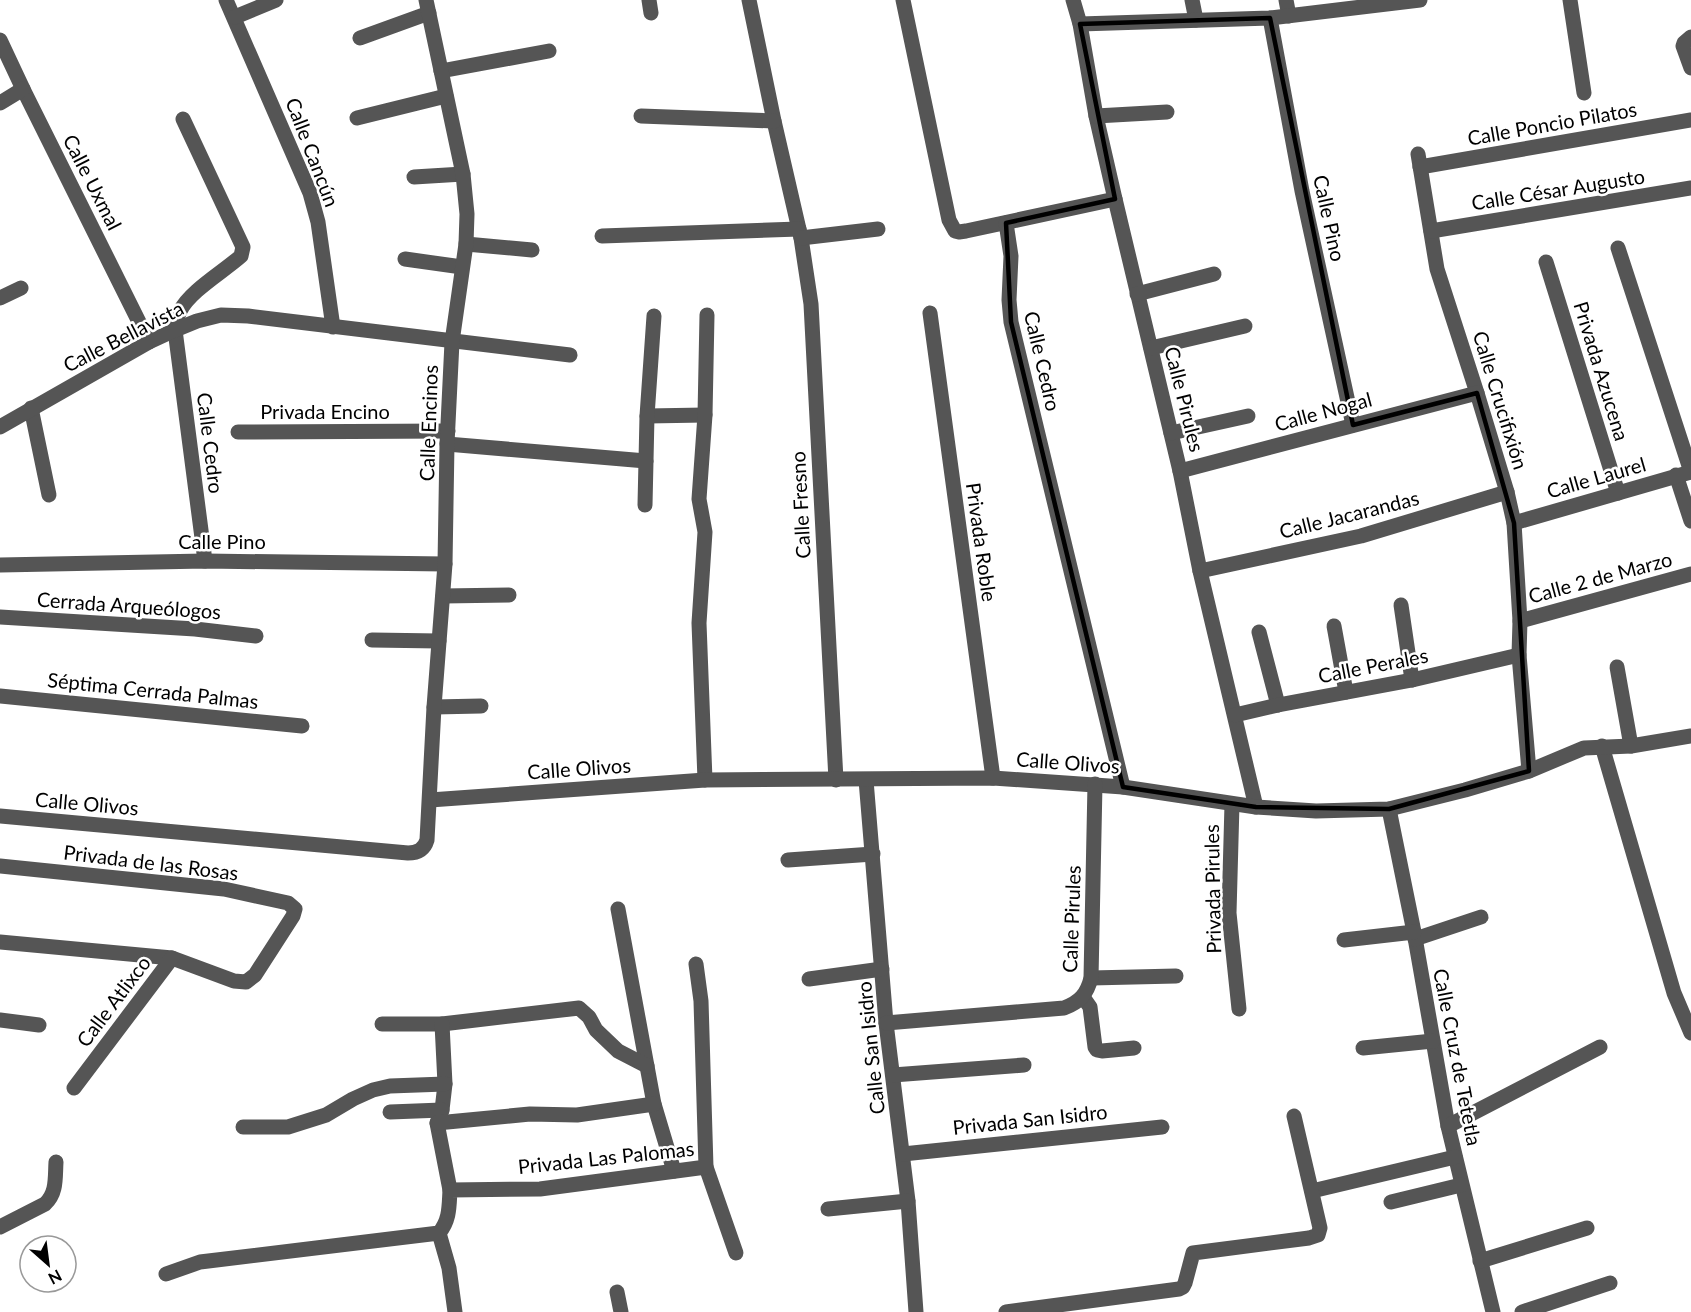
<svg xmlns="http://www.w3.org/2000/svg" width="1691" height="1312" viewBox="0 0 1691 1312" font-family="Lato,sans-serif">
  <rect width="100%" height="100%" fill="#fff"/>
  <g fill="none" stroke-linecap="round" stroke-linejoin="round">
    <g stroke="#555" stroke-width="15">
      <path d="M 226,0 L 310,193 L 318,222 L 333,327"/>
      <path d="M 649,0 L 651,13"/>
      <path d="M 749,0 L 774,121 L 801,238 L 811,304 L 836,780"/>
      <path d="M 903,0 L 949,220 L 955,231 L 959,232 L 966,231 L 1115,199"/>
      <path d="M 1073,0 L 1080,24 L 1096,116 L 1115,199 L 1180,471 L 1200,571 L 1256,807"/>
      <path d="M 1192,0 L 1196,20"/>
      <path d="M 1286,0 L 1289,16"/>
      <path d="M 1570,0 L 1584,93"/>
      <path d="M 235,17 L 276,0"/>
      <path d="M 1270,18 L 1302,191 L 1353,425"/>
      <path d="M 1080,24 L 1270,18 L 1420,0"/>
      <path d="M 1691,37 L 1684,43 L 1683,46 L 1691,68"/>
      <path d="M 360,38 L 429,13"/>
      <path d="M 0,40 L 23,89 L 149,342"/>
      <path d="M 441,71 L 549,51"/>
      <path d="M 0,103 L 23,89"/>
      <path d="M 641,116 L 774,121"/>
      <path d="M 1096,116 L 1167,112"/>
      <path d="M 357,118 L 446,96"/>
      <path d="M 183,119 L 243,247 L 241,256 C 223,272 190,291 180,311 C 177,317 176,324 175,330 L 205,561"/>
      <path d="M 1418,154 L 1437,269 L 1477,393 L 1507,492 L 1514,523 L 1520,621 L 1519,655 L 1529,771"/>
      <path d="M 1420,167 L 1691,120"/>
      <path d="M 414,177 L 463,174"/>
      <path d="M 1006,223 L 1011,256 L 1009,300 L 1011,322 L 1123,787"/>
      <path d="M 1431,231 L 1691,188"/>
      <path d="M 602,236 L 799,229"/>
      <path d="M 801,238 L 878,229"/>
      <path d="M 466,244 L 532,250"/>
      <path d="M 1618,248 L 1691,472"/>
      <path d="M 405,259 L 462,267"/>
      <path d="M 1546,262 L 1618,493"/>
      <path d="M 1137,294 L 1214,274"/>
      <path d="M 0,298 L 21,288"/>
      <path d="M 930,313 L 993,778"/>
      <path d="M 1151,348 L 1245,326"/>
      <path d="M 31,408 L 49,495"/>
      <path d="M 647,416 L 705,415"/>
      <path d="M 0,427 L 149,342 L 175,330 L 197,321 L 221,315 L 248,316 L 570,355"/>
      <path d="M 238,432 L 448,431"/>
      <path d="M 1171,433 L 1248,416"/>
      <path d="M 447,444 L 646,461"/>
      <path d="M 1180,471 L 1477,393"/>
      <path d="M 1676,475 L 1691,521"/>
      <path d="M 645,505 L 647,416 L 654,316"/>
      <path d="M 1514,523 L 1691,472"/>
      <path d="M 0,565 L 205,561 L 445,564"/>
      <path d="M 1200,571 L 1361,536 L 1507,492"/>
      <path d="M 443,596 L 509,595"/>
      <path d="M 1401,605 L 1412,680"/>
      <path d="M 0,617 L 195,629 L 256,636"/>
      <path d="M 1520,621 L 1691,574"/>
      <path d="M 1334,626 L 1346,692"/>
      <path d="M 1259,632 L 1278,705"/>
      <path d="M 372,640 L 439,641"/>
      <path d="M 1617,667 L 1631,746"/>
      <path d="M 0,696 L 302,726"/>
      <path d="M 434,707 L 481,706"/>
      <path d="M 1235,715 L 1278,705 L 1412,680 L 1519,655"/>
      <path d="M 1602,746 L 1674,993 L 1691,1033"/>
      <path d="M 705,780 L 699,623 L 705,532 L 699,499 L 705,415 L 707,315"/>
      <path d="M 866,780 L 886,1023 L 908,1201 L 916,1312"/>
      <path d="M 430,800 L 705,780 L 993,778 L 1123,787 L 1256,807 L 1316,811 L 1389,809 L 1465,790 L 1529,771 L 1584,748 L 1631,746 L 1691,736"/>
      <path d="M 1232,804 L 1229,913 L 1239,1009"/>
      <path d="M 1389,809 L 1414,932 L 1448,1126 L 1493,1312"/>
      <path d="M 0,816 L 408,853 C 417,853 424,850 427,840 L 434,707 L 445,564 L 447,444 L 452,342 L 466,244 L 467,214 L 463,174 L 426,0"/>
      <path d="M 788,860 L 873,854"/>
      <path d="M 0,866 L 224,889 L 288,903 L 295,909 L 293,916 L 255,975 L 246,982 L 234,981 L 172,958 L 0,942"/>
      <path d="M 618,909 L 654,1104 L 674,1171"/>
      <path d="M 1415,939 L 1481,917"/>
      <path d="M 1344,940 L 1414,932"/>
      <path d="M 1091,978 L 1176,976"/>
      <path d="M 809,979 L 882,969"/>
      <path d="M 1083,997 L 1090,1007 L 1095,1047 L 1097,1050 L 1102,1051 L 1134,1048"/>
      <path d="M 0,1020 L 39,1025"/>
      <path d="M 886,1023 L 1064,1008 C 1080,1002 1087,994 1091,978 L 1095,784"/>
      <path d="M 382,1024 L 442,1024 L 579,1008 L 589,1017 L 596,1030 L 618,1051 L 647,1066"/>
      <path d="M 442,1024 L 445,1084 L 442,1110 L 437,1123 L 450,1190"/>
      <path d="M 1363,1048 L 1433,1041"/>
      <path d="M 893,1075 L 1024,1065"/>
      <path d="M 74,1088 L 172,958"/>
      <path d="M 390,1112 L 442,1110"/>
      <path d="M 437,1123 L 530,1114 L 577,1115 L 654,1104"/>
      <path d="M 1448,1126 L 1600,1047"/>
      <path d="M 243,1127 L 288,1127 L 326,1115 L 353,1099 L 373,1090 L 390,1086 L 445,1084"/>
      <path d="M 903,1154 L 1162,1127"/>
      <path d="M 706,1167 L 736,1253"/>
      <path d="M 1312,1191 L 1455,1157"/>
      <path d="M 1391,1202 L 1461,1185"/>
      <path d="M 828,1209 L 908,1201"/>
      <path d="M 0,1227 L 45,1204 C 57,1193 55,1178 56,1162"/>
      <path d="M 439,1233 L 449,1268 L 455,1312"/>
      <path d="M 1480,1261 L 1587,1228"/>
      <path d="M 166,1274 L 200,1262 L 439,1233 C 450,1220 449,1206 450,1190 L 540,1189 L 706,1167 L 701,1001 L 696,964"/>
      <path d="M 617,1292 L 621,1312"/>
      <path d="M 1006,1312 L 1179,1289 L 1183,1287 L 1185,1283 L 1193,1253 L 1309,1238 L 1318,1235 L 1320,1228 L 1294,1116"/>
      <path d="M 1522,1312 L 1610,1283"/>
    </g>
  </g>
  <path fill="none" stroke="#000" stroke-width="4.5" stroke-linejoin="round" d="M 1270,18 L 1353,425 L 1477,393 L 1514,523 L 1529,771 L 1389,809 L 1256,807 L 1123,787 L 1011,322 L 1006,223 L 1115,199 L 1080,24 Z"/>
  <g text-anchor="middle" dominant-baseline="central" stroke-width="5" stroke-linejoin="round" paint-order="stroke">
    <g font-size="20" fill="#000" stroke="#fff">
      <text transform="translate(1552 123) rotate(-10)">Calle Poncio Pilatos</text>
      <text transform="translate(313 152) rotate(69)">Calle Cancún</text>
      <text transform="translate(93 182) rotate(63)">Calle Uxmal</text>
      <text transform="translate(1558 189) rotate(-9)">Calle César Augusto</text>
      <text transform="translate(1330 218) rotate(78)">Calle Pino</text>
      <text transform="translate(123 336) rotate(-27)">Calle Bellavista</text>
      <text transform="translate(1043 361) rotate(77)">Calle Cedro</text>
      <text transform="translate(1602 371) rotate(73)">Privada Azucena</text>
      <text transform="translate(1185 399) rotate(76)">Calle Pirules</text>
      <text transform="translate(1501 400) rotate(73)">Calle Crucifixión</text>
      <text x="325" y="411">Privada Encino</text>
      <text transform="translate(1323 411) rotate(-15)">Calle Nogal</text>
      <text transform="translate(428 423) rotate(-88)">Calle Encinos</text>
      <text transform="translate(211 443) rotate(83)">Calle Cedro</text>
      <text transform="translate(1596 477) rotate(-16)">Calle Laurel</text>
      <text transform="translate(800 505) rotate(-93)">Calle Fresno</text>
      <text transform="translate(1349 514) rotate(-14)">Calle Jacarandas</text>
      <text x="222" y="541">Calle Pino</text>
      <text transform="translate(982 542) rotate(82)">Privada Roble</text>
      <text transform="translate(1600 577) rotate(-15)">Calle 2 de Marzo</text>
      <text transform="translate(129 605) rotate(4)">Cerrada Arqueólogos</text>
      <text transform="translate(1373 665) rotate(-11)">Calle Perales</text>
      <text transform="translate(153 690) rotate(6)">Séptima Cerrada Palmas</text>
      <text transform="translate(1068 762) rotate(4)">Calle Olivos</text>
      <text transform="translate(579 768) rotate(-4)">Calle Olivos</text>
      <text transform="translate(87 803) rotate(5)">Calle Olivos</text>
      <text transform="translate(151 862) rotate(7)">Privada de las Rosas</text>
      <text transform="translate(1212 889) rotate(-91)">Privada Pirules</text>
      <text transform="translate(1071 919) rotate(-88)">Calle Pirules</text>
      <text transform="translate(113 1001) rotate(-53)">Calle Atlixco</text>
      <text transform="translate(870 1048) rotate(-96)">Calle San Isidro</text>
      <text transform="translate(1458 1057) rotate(79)">Calle Cruz de Tetetla</text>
      <text transform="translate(1030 1119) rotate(-6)">Privada San Isidro</text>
      <text transform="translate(606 1157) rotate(-6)">Privada Las Palomas</text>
    </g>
  </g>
  <g transform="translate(48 1264) rotate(152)"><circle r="28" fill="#ffffff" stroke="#999999" stroke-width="1.5"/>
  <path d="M0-4.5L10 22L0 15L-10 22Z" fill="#000000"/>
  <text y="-9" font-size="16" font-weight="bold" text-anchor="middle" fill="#000000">N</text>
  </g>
</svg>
